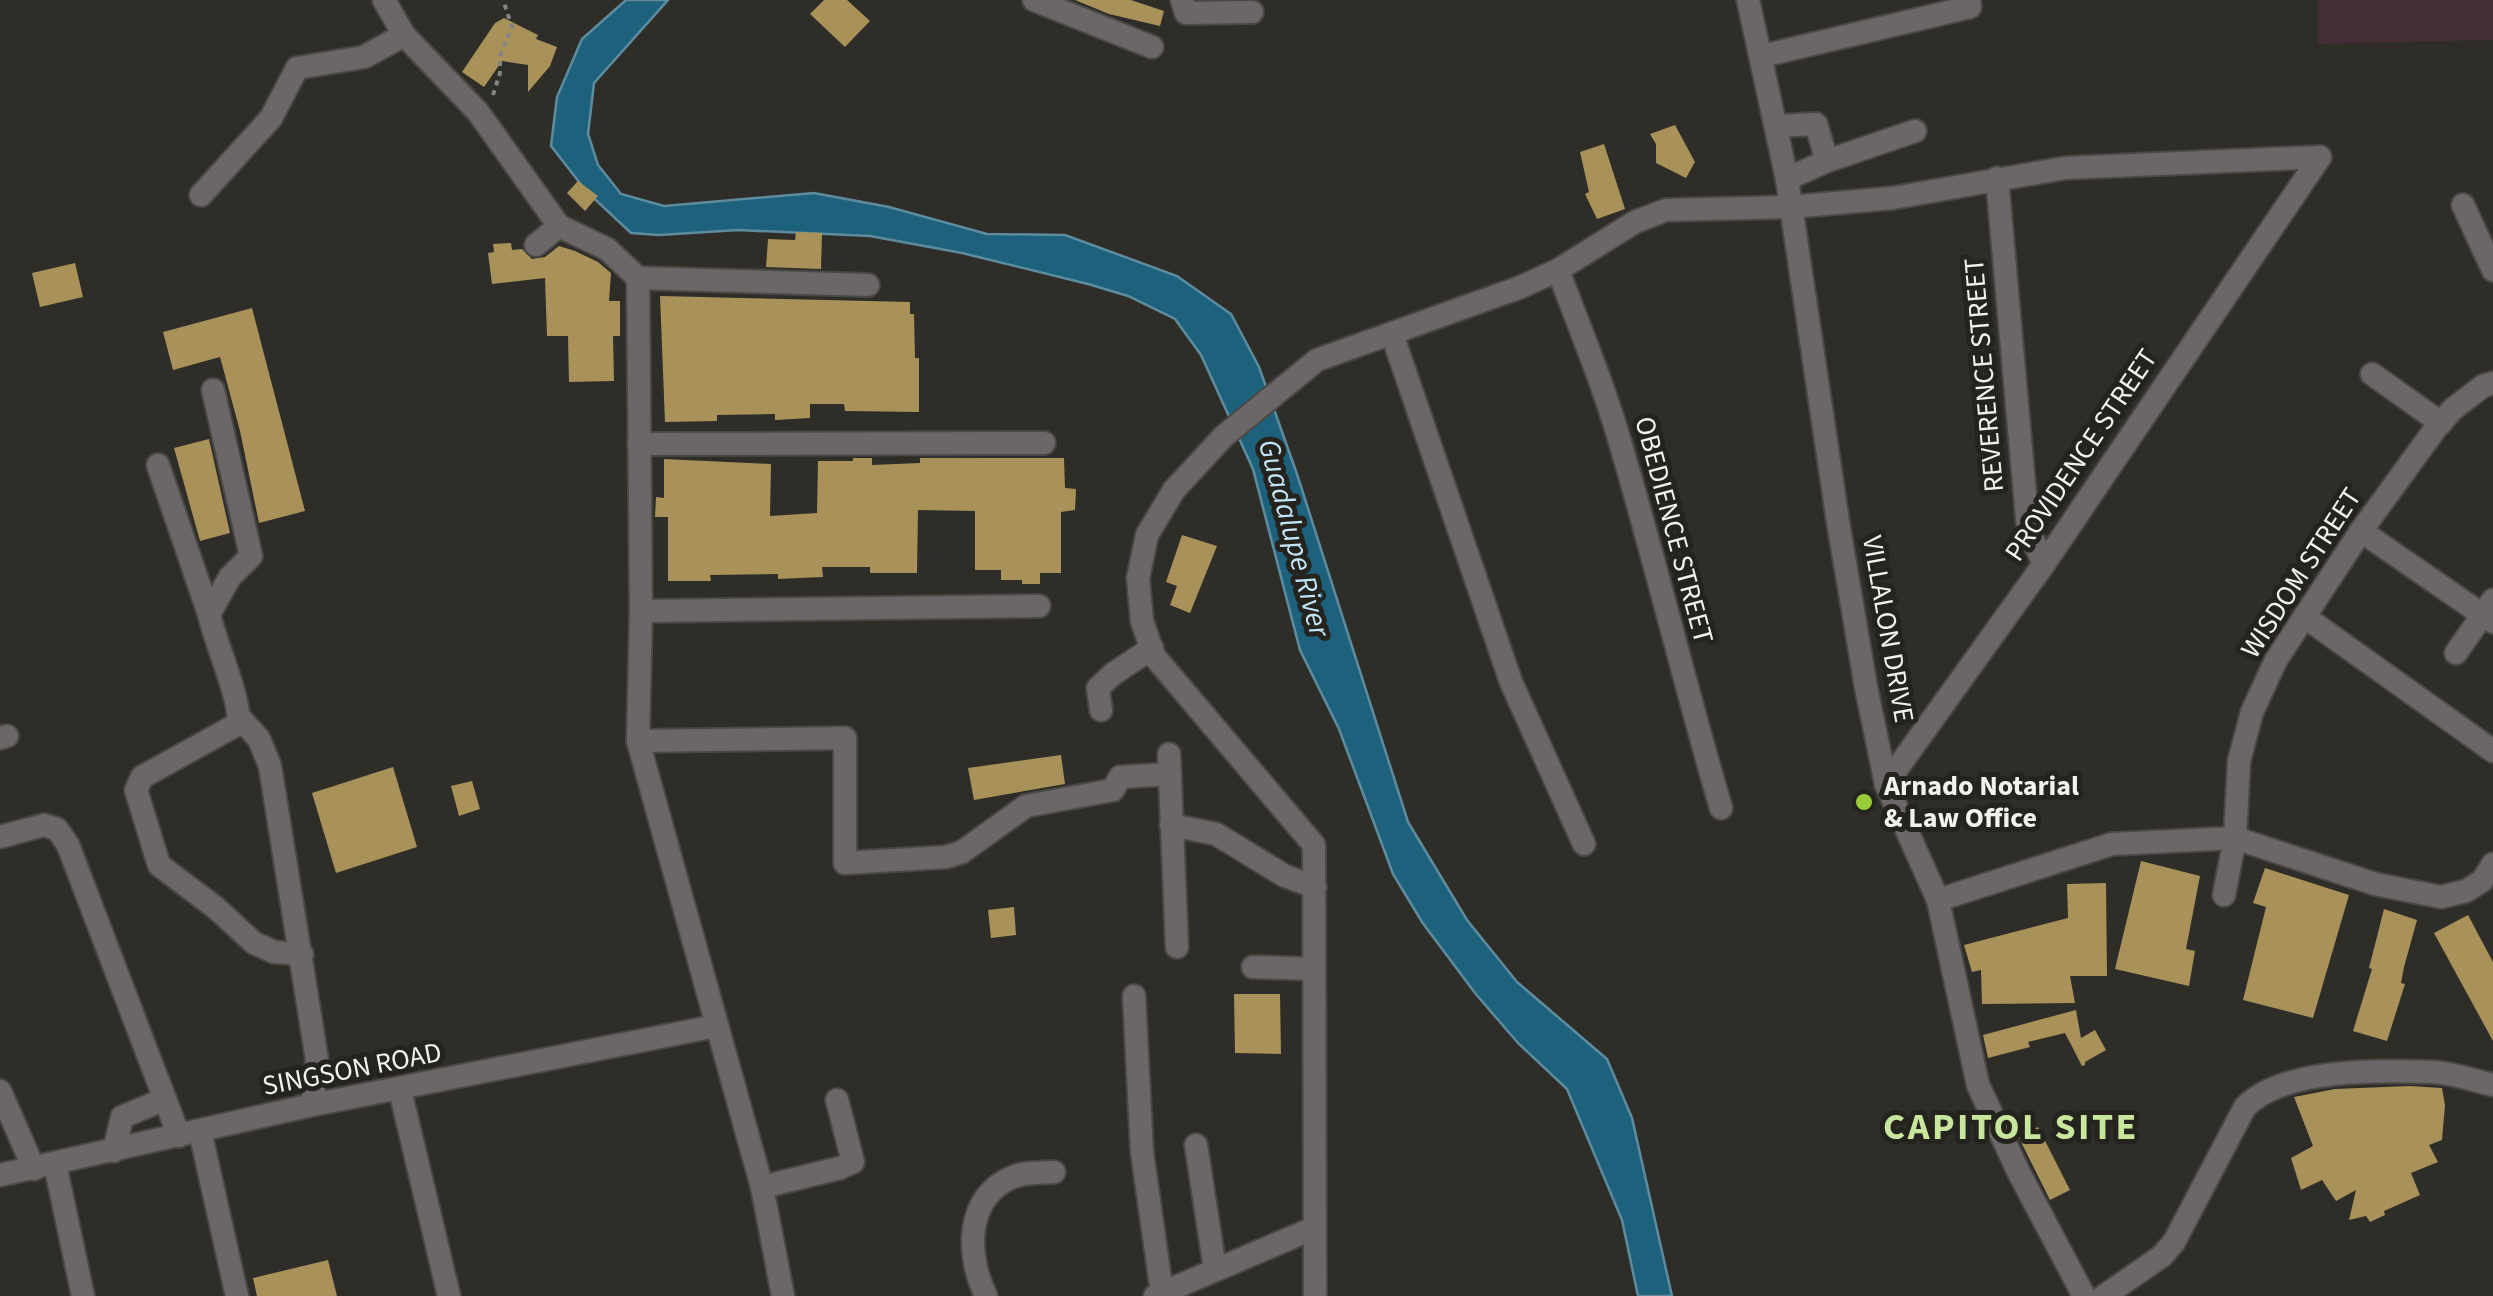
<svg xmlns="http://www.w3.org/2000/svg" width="2493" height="1296" viewBox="0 0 2493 1296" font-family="'Source Sans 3',sans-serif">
  <rect width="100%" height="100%" fill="#2f2d28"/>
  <path fill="#422e34" d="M 2318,0 L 2493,0 L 2493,40 L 2318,44 Z"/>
  <path fill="#1e617d" stroke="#5e8c9f" stroke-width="2.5" d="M 626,0 L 668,0 L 594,83 L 588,134 L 598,165 L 621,194 L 664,206 L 814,193 L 889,207 L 987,234 L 1065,235 L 1177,276 L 1231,314 L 1259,367 L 1297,474 L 1408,822 L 1467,920 L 1517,982 L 1607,1059 L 1632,1118 L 1672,1296 L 1638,1296 L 1622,1220 L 1567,1089 L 1518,1043 L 1475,993 L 1422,922 L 1393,874 L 1339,729 L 1300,650 L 1253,469 L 1201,355 L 1175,319 L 1128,296 L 1088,284 L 962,253 L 870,236 L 738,230 L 659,235 L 631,233 L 586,191 L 551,146 L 557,97 L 582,39 Z"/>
  <g fill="#a8925a">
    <path d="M 824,0 L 847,0 L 870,21 L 845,47 L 810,14 Z"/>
    <path d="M 1075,0 L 1131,0 L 1164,11 L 1160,26 L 1109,14 Z"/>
    <path d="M 504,18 L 538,35 L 536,39 L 557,47 L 550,66 L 528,92 L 528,65 L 502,61 L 484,87 L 462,72 L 495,23 Z"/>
    <path d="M 1675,125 L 1695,162 L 1686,178 L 1656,163 L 1656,144 L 1650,134 Z"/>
    <path d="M 1604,144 L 1625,209 L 1597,219 L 1585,194 L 1589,192 L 1580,152 Z"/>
    <path d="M 578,181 L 598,196 L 585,211 L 567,193 Z"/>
    <path d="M 796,232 L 822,233 L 821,269 L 766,267 L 768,239 L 795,240 Z"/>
    <path d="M 511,243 L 512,250 L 522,249 L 532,259 L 545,257 L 559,246 L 575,251 L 598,262 L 611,273 L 609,301 L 620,301 L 620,336 L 613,336 L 614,381 L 569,382 L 568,336 L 547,336 L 545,278 L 492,284 L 488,253 L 494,252 L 493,244 Z"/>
    <path d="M 75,263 L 83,297 L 40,307 L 32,273 Z"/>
    <path d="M 660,296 L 910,302 L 910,314 L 914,314 L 915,358 L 919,358 L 919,412 L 845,411 L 844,404 L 810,404 L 810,418 L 775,420 L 775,414 L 717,415 L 717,421 L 665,422 Z"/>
    <path d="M 252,308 L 305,511 L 259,523 L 240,431 L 220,357 L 173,370 L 163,332 Z"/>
    <path d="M 209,439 L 230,533 L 200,541 L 174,448 Z"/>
    <path d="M 853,458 L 872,458 L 872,465 L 920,463 L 920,458 L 1064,458 L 1065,488 L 1076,489 L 1075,510 L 1061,512 L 1061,573 L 1040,573 L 1040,584 L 1022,584 L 1022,580 L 1001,580 L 1001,570 L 975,570 L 975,511 L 918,510 L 917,573 L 870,573 L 870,567 L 822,567 L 823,577 L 778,579 L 778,574 L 710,575 L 711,581 L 668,581 L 668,517 L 655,517 L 656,497 L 664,498 L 664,459 L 771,464 L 770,516 L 817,513 L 818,461 L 853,461 Z"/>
    <path d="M 1182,535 L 1217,546 L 1190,613 L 1170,605 L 1177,586 L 1166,582 Z"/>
    <path d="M 1061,755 L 1065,784 L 974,800 L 968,768 Z"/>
    <path d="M 393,767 L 417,847 L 336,873 L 312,793 Z"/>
    <path d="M 472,781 L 480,809 L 459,816 L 451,786 Z"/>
    <path d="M 2141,861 L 2200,876 L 2186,949 L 2195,951 L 2189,986 L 2115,969 Z"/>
    <path d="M 2265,868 L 2349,895 L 2313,1018 L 2243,1000 L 2266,907 L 2253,903 Z"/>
    <path d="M 2106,883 L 2107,976 L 2070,976 L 2075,1003 L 1982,1004 L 1981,970 L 1972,972 L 1964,945 L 2068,918 L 2067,884 Z"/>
    <path d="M 1014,907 L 1016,935 L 991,938 L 988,910 Z"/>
    <path d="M 2384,909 L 2417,920 L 2404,967 L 2401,983 L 2405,984 L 2387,1041 L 2353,1031 L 2372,969 L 2369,968 Z"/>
    <path d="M 2468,915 L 2493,962 L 2493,1041 L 2434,933 Z"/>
    <path d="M 1234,994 L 1280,994 L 1281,1054 L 1235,1053 Z"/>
    <path d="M 2076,1010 L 2081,1038 L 2095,1030 L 2106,1050 L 2085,1062 L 2085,1065 L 2082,1066 L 2065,1033 L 2028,1042 L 2030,1047 L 1988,1058 L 1983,1035 Z"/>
    <path d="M 2410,1086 L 2442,1088 L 2445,1105 L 2442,1140 L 2429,1145 L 2438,1162 L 2411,1173 L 2420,1195 L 2384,1211 L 2385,1215 L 2370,1222 L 2366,1216 L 2349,1220 L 2356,1190 L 2336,1201 L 2322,1180 L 2301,1190 L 2291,1158 L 2313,1146 L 2294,1097 L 2335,1089 Z"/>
    <path d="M 2038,1127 L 2070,1190 L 2050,1200 L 2018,1136 Z"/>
    <path d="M 328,1260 L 337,1296 L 257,1296 L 253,1278 Z"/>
  </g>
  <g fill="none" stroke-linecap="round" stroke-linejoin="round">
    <defs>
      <g id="minor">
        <path d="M 384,0 L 404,35 L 478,112 L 559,226 L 607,249 L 638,278 L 641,611 L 638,741 L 762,1187 L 783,1296"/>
        <path d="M 1034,0 L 1152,47"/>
        <path d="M 1182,0 L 1186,13 L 1252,12"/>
        <path d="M 1748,0 L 1787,179 L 1838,522 L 1866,687 L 1886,784 L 1938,900 L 1978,1085 L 2019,1173 L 2084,1296"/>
        <path d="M 1762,56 L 1970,7 L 1969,0"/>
        <path d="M 1778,126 L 1816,124 L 1827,161"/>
        <path d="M 1997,178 L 2028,529 L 2044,564"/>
        <path d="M 1787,179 L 1827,161 L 1915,131"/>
        <path d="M 201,195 L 271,118 L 297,68 L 364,57 L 404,35"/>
        <path d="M 2463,205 L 2493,270"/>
        <path d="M 536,245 L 559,226"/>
        <path d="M 1558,270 C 1580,329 1605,388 1622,449 C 1657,568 1686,689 1721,808"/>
        <path d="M 638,278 L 868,285"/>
        <path d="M 1392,334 L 1511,682 L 1584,844"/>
        <path d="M 2372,374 L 2441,423"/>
        <path d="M 213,390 L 251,556 L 230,577 L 209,614 C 215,642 242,702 238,724 L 142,777 L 136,790 L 159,865 L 216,908 L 254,943 L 274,952 L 302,954"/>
        <path d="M 639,444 L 1044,443"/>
        <path d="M 158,465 L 209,614"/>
        <path d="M 2361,531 L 2493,622"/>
        <path d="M 641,611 L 1039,606"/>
        <path d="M 2305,617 L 2493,751"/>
        <path d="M 2456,653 L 2493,600"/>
        <path d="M 1101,710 L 1098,688 L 1113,674 L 1152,648"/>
        <path d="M 240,718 L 259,739 L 270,766 L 317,1060 L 312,1105"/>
        <path d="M 0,738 L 7,736"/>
        <path d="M 638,741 L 845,738 L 845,863 L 946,857 L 962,852 L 1026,806 L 1113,790 L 1120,777 L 1170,774"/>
        <path d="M 1169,754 L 1177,947"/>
        <path d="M 1886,784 L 2044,564 L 2320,157"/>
        <path d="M 1171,825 L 1216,834 L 1285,876 L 1315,887"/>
        <path d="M 0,837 L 44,825 L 57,829 L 68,845 L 179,1136"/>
        <path d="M 2224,895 L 2235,838 L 2239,761 L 2252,712 L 2276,660 L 2361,531 L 2436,428 L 2453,409 L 2483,386 L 2493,383"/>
        <path d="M 1938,900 L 2112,844 L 2235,838 L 2375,884 L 2441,897 L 2466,891 L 2482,881 L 2493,864"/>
        <path d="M 1253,967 L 1314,969"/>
        <path d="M 1134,996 L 1142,1152 L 1162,1293"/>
        <path d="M 400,1090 L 449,1296"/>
        <path d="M 0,1091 L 34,1169"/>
        <path d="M 200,1131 L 237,1296"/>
        <path d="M 1196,1145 L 1215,1269"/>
        <path d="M 114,1151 L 122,1117 L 165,1099"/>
        <path d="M 55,1164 L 83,1296"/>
        <path d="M 0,1175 L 312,1105 L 716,1026"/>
        <path d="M 762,1187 L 840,1168 L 853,1162 L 837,1100"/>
        <path d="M 986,1296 C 966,1256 965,1196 1013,1177 C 1024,1172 1041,1173 1054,1172"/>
        <path d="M 1155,1296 L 1314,1228"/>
        <path d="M 1315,1296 L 1314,845 L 1154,656 L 1142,621 L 1138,578 L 1147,535 L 1174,490 L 1224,436 L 1317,360 L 1521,287 L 1558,270 L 1635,222 L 1666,210 L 1790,207 L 1893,198 L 2065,168 L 2320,157"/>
        <path d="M 2104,1296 L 2162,1256 L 2174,1242 L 2245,1107 C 2283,1068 2380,1070 2432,1072 C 2452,1073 2473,1080 2493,1085"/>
      </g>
    </defs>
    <use href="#minor" stroke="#4a4844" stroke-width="26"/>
    <path stroke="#868480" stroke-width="4" stroke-dasharray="5 5" stroke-linecap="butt" d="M 493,95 L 500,73 L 500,56 L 512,27 L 503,0"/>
    <use href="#minor" stroke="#6b6768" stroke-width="22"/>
  </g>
  <circle fill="#99cb36" stroke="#25231e" stroke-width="4" cx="1864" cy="802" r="10"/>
  <g text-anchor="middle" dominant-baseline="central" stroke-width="10" stroke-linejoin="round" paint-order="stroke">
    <g font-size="28" fill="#f3f1ee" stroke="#25231e">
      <text transform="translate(1984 375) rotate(-95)">REVERENCE STREET</text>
      <text transform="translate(2081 455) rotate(-56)">PROVIDENCE STREET</text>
      <text transform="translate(1674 530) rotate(75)">OBEDIENCE STREET</text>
      <text transform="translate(2301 573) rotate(-57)">WISDOM STREET</text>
      <text transform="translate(1888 629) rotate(80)">VILLALON DRIVE</text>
      <text transform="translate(352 1069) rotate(-11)">SINGSON ROAD</text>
    </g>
    <g font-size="28" font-weight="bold" fill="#f3f1ee" stroke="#25231e" text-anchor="start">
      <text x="1884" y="786">Arnado Notarial<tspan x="1884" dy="32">&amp; Law Office</tspan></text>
    </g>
    <g font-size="30" font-style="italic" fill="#c3e6f7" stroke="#25231e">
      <text transform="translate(1294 538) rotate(75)">Guadalupe River</text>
    </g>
    <g font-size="38" font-weight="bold" letter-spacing="2.5" fill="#c8e69e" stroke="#25231e">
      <text x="2011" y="1127">CAPITOL SITE</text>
    </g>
  </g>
</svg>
